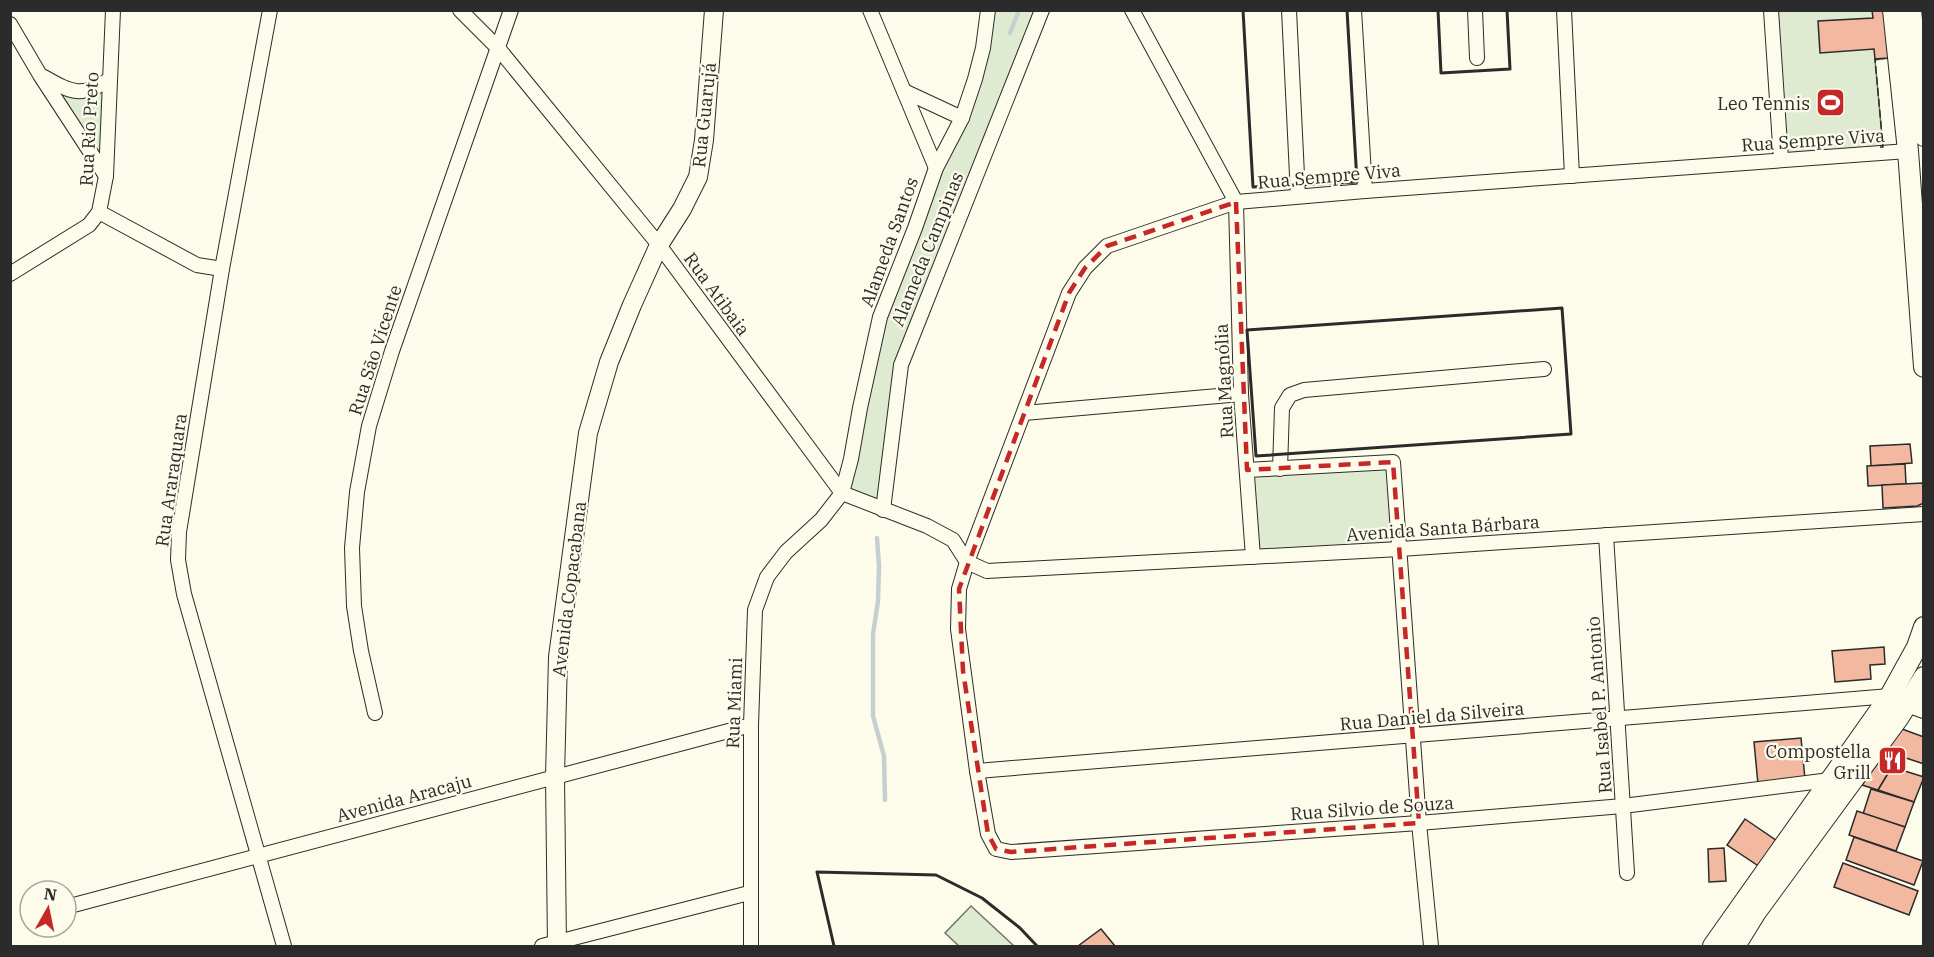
<svg xmlns="http://www.w3.org/2000/svg" width="1934" height="957" viewBox="0 0 1934 957" font-family="'IBM Plex Serif',serif">
  <rect width="100%" height="100%" fill="#fdfbea"/>
  <g fill="#deebd1" stroke="#74746e" stroke-width="1.5">
    <path d="M 988,11 L 1042,11 L 901,365 L 883,510 L 842,493 L 880,317 L 962,118 Z"/>
    <path d="M 1777,11 L 1885,11 L 1888,58 L 1875,60 L 1883,147 L 1786,154 Z"/>
    <path d="M 44,78 L 79,93 L 110,80 L 105,173 Z"/>
    <path d="M 1393,462 L 1400,549 L 1253,557 L 1247,470 Z"/>
    <path d="M 971,906 L 1014,946 L 959,946 L 945,933 Z"/>
  </g>
  <g fill="none" stroke-linecap="round" stroke-linejoin="round">
    <g stroke="#c7d0d0" stroke-width="4.5">
      <path d="M 1010,33 L 1019,10"/>
      <path d="M 877,538 L 879,566 L 878,601 L 873,634 L 873,716 L 884,756 L 885,800"/>
    </g>
  </g>
  <g fill="#f2b8a0" stroke="#2b2b2b" stroke-width="1.5">
    <path d="M 1872,10 L 1885,10 L 1888,58 L 1875,59 L 1874,49 L 1820,53 L 1818,21 L 1873,18 Z"/>
    <path d="M 1910,444 L 1912,463 L 1871,466 L 1870,446 Z"/>
    <path d="M 1905,464 L 1906,484 L 1868,486 L 1867,466 Z"/>
    <path d="M 1923,483 L 1924,503 L 1917,506 L 1883,508 L 1882,485 Z"/>
    <path d="M 1884,647 L 1885,664 L 1870,665 L 1871,679 L 1835,682 L 1832,651 Z"/>
    <path d="M 1902,729 L 1924,737 L 1924,764 L 1906,758 L 1901,770 L 1892,767 L 1878,790 L 1862,785 Z"/>
    <path d="M 1801,738 L 1805,779 L 1758,784 L 1754,742 Z"/>
    <path d="M 1892,767 L 1924,777 L 1914,802 L 1878,790 Z"/>
    <path d="M 1871,789 L 1914,802 L 1905,827 L 1863,814 Z"/>
    <path d="M 1857,811 L 1905,827 L 1896,851 L 1849,835 Z"/>
    <path d="M 1745,819 L 1780,843 L 1763,869 L 1727,845 Z"/>
    <path d="M 1854,837 L 1923,861 L 1914,885 L 1846,860 Z"/>
    <path d="M 1724,848 L 1726,881 L 1709,882 L 1708,849 Z"/>
    <path d="M 1843,863 L 1918,891 L 1909,915 L 1834,887 Z"/>
    <path d="M 1101,929 L 1115,946 L 1078,946 Z"/>
  </g>
  <g fill="none" stroke-linecap="round" stroke-linejoin="round">
    <defs>
      <g id="minor">
        <path d="M 270,10 L 222,269 L 179,532 L 178,560 L 184,594 L 284,946"/>
        <path d="M 460,10 L 498,48 L 659,245 L 842,493 L 927,526 L 953,540 L 967,562"/>
        <path d="M 870,10 L 936,168"/>
        <path d="M 1132,10 L 1236,202 L 1241,394 L 1253,557"/>
        <path d="M 1289,10 L 1298,196"/>
        <path d="M 1354,10 L 1365,191"/>
        <path d="M 1475,10 L 1477,58"/>
        <path d="M 1564,10 L 1572,176"/>
        <path d="M 1771,10 L 1781,160"/>
        <path d="M 10,24 L 40,75 L 106,176"/>
        <path d="M 44,77 C 72,93 82,98 110,79"/>
        <path d="M 904,91 L 962,118"/>
        <path d="M 99,212 L 197,265 L 222,269"/>
        <path d="M 10,274 L 89,225 L 99,212 L 106,176 L 113,10"/>
        <path d="M 1024,413 L 1241,394"/>
        <path d="M 1280,469 L 1282,408 L 1290,395 L 1304,390 L 1544,369"/>
        <path d="M 1247,470 L 1393,462 L 1419,823 L 1431,946"/>
        <path d="M 883,510 L 901,365 L 1042,10"/>
        <path d="M 1606,535 L 1627,873"/>
        <path d="M 967,562 L 987,571 L 1400,549 L 1924,514"/>
        <path d="M 375,713 L 361,651 L 354,606 L 352,548 L 357,492 L 369,426 L 392,351 L 511,10"/>
        <path d="M 977,771 L 1890,696"/>
        <path d="M 1830,780 L 1623,806 L 1419,823 L 1011,852 L 996,849 L 988,834 L 977,771 L 958,629 L 959,589 L 967,562 L 1069,293 L 1085,268 L 1107,246 L 1236,202 L 1365,191 L 1908,151"/>
        <path d="M 66,907 L 751,725"/>
        <path d="M 542,946 L 749,893"/>
        <path d="M 751,946 L 751,725 L 755,610 L 767,577 L 786,552 L 821,520 L 842,493 L 851,459 L 860,408 L 880,317 L 915,228 L 936,168 L 962,118 L 975,79 L 983,48 L 988,10"/>
      </g>
      <g id="tertiary">
        <path d="M 1894,698 L 1924,709"/>
        <path d="M 557,946 L 555,777 L 558,657 L 588,433 L 609,362 L 632,305 L 659,245 L 682,209 L 698,177 L 704,140 L 714,10"/>
      </g>
      <g id="secondary">
        <path d="M 1893,10 L 1908,151 L 1924,367"/>
        <path d="M 1911,10 L 1924,136"/>
        <path d="M 1713,946 L 1890,696 L 1917,647 L 1924,627"/>
        <path d="M 1735,946 L 1756,912 L 1899,717 L 1924,677"/>
      </g>
    </defs>
    <use href="#minor" stroke="#2b2b2b" stroke-width="16"/>
    <use href="#tertiary" stroke="#2b2b2b" stroke-width="20"/>
    <use href="#secondary" stroke="#2b2b2b" stroke-width="22"/>
    <use href="#minor" stroke="#fdfbea" stroke-width="14"/>
    <use href="#tertiary" stroke="#fdfbea" stroke-width="18"/>
    <use href="#secondary" stroke="#fdfbea" stroke-width="20"/>
    <path stroke="#2b2b2b" stroke-width="1.5" stroke-dasharray="8 3" stroke-linecap="butt" d="M 1879,59 L 1875,59 L 1883,147 L 1880,147"/>
    <g stroke="#2b2b2b" stroke-width="3">
      <path d="M 1243,10 L 1253,187 L 1357,182 L 1347,10"/>
      <path d="M 1438,10 L 1441,73 L 1510,69 L 1507,10"/>
      <path d="M 1562,308 L 1571,434 L 1256,456 L 1247,330 Z"/>
      <path d="M 834,946 L 817,872 L 936,875 L 982,898 L 1020,928 L 1037,946"/>
    </g>
  </g>
  <path fill="none" stroke="#c62828" stroke-width="4.5" stroke-dasharray="12 8" stroke-linejoin="round" d="M 1236,202 L 1247,470 L 1393,462 L 1419,823 L 1011,852 L 996,849 L 988,834 L 963,671 L 959,589 L 1069,293 L 1085,268 L 1107,246 Z"/>
  <defs>
    <symbol id="stadium-square" viewBox="-11 -11 22 22"><rect x="-9" y="-9" width="18" height="18" rx="4" fill="#c62828" stroke="#fdfbea"/><path d="M0-5a6.5 5 0 1 0 0 10a6.5 5 0 1 0 0-10ZM-3.5-1.8h7v3.6h-7Z" fill="#fff"/></symbol>
    <symbol id="restaurant-square" viewBox="-11 -11 22 22"><rect x="-9" y="-9" width="18" height="18" rx="4" fill="#c62828" stroke="#fdfbea"/><path d="M-5-6h1v4h1v-4h1v4h1v-4h1v5L-1.5 .5V6h-2V.5L-5-1ZM5-6V6H3V1.5H1.5Q1.5-4 5-6Z" fill="#fff"/></symbol>
  </defs>
  <g fill-rule="evenodd">
    <use href="#stadium-square" x="1814" y="86" width="33" height="33"/>
    <use href="#restaurant-square" x="1876" y="744" width="33" height="33"/>
  </g>
  <g text-anchor="middle" dominant-baseline="central" stroke-width="4.5" stroke-linejoin="round" paint-order="stroke">
    <g font-size="18" fill="#2b2b2b" stroke="#fdfbea" text-anchor="end">
      <text x="1810" y="103">Leo Tennis</text>
      <text x="1871" y="751">Compostella<tspan x="1871" dy="21">Grill</tspan></text>
    </g>
    <g font-size="18" fill="#2b2b2b" stroke="#fdfbea">
      <text transform="translate(704 115) rotate(-84)">Rua Guarujá</text>
      <text transform="translate(89 129) rotate(-87)">Rua Rio Preto</text>
      <text transform="translate(1813 140) rotate(-4)">Rua Sempre Viva</text>
      <text transform="translate(1329 176) rotate(-5)">Rua Sempre Viva</text>
      <text transform="translate(889 242) rotate(-70)">Alameda Santos</text>
      <text transform="translate(927 249) rotate(-68)">Alameda Campinas</text>
      <text transform="translate(717 294) rotate(54)">Rua Atibaia</text>
      <text transform="translate(375 350) rotate(-72)">Rua São Vicente</text>
      <text transform="translate(1224 381) rotate(-93)">Rua Magnólia</text>
      <text transform="translate(171 480) rotate(-82)">Rua Araraquara</text>
      <text transform="translate(1443 528) rotate(-4)">Avenida Santa Bárbara</text>
      <text transform="translate(569 589) rotate(-83)">Avenida Copacabana</text>
      <text transform="translate(734 703) rotate(-88)">Rua Miami</text>
      <text transform="translate(1599 705) rotate(-94)">Rua Isabel P. Antonio</text>
      <text transform="translate(1432 716) rotate(-5)">Rua Daniel da Silveira</text>
      <text transform="translate(404 798) rotate(-15)">Avenida Aracaju</text>
      <text transform="translate(1372 808) rotate(-4)">Rua Silvio de Souza</text>
    </g>
  </g>
  <rect width="1934" height="957" fill="none" stroke="#2b2b2b" stroke-width="24"/>
  <g transform="translate(48 909) rotate(9)"><circle r="28" fill="#fdfbea" stroke="#a9a89e" stroke-width="1.5"/>
  <path d="M0-4.5L10 22L0 15L-10 22Z" fill="#c62828"/>
  <text y="-9" font-size="16" font-weight="bold" text-anchor="middle" fill="#2b2b2b">N</text>
  </g>
</svg>
